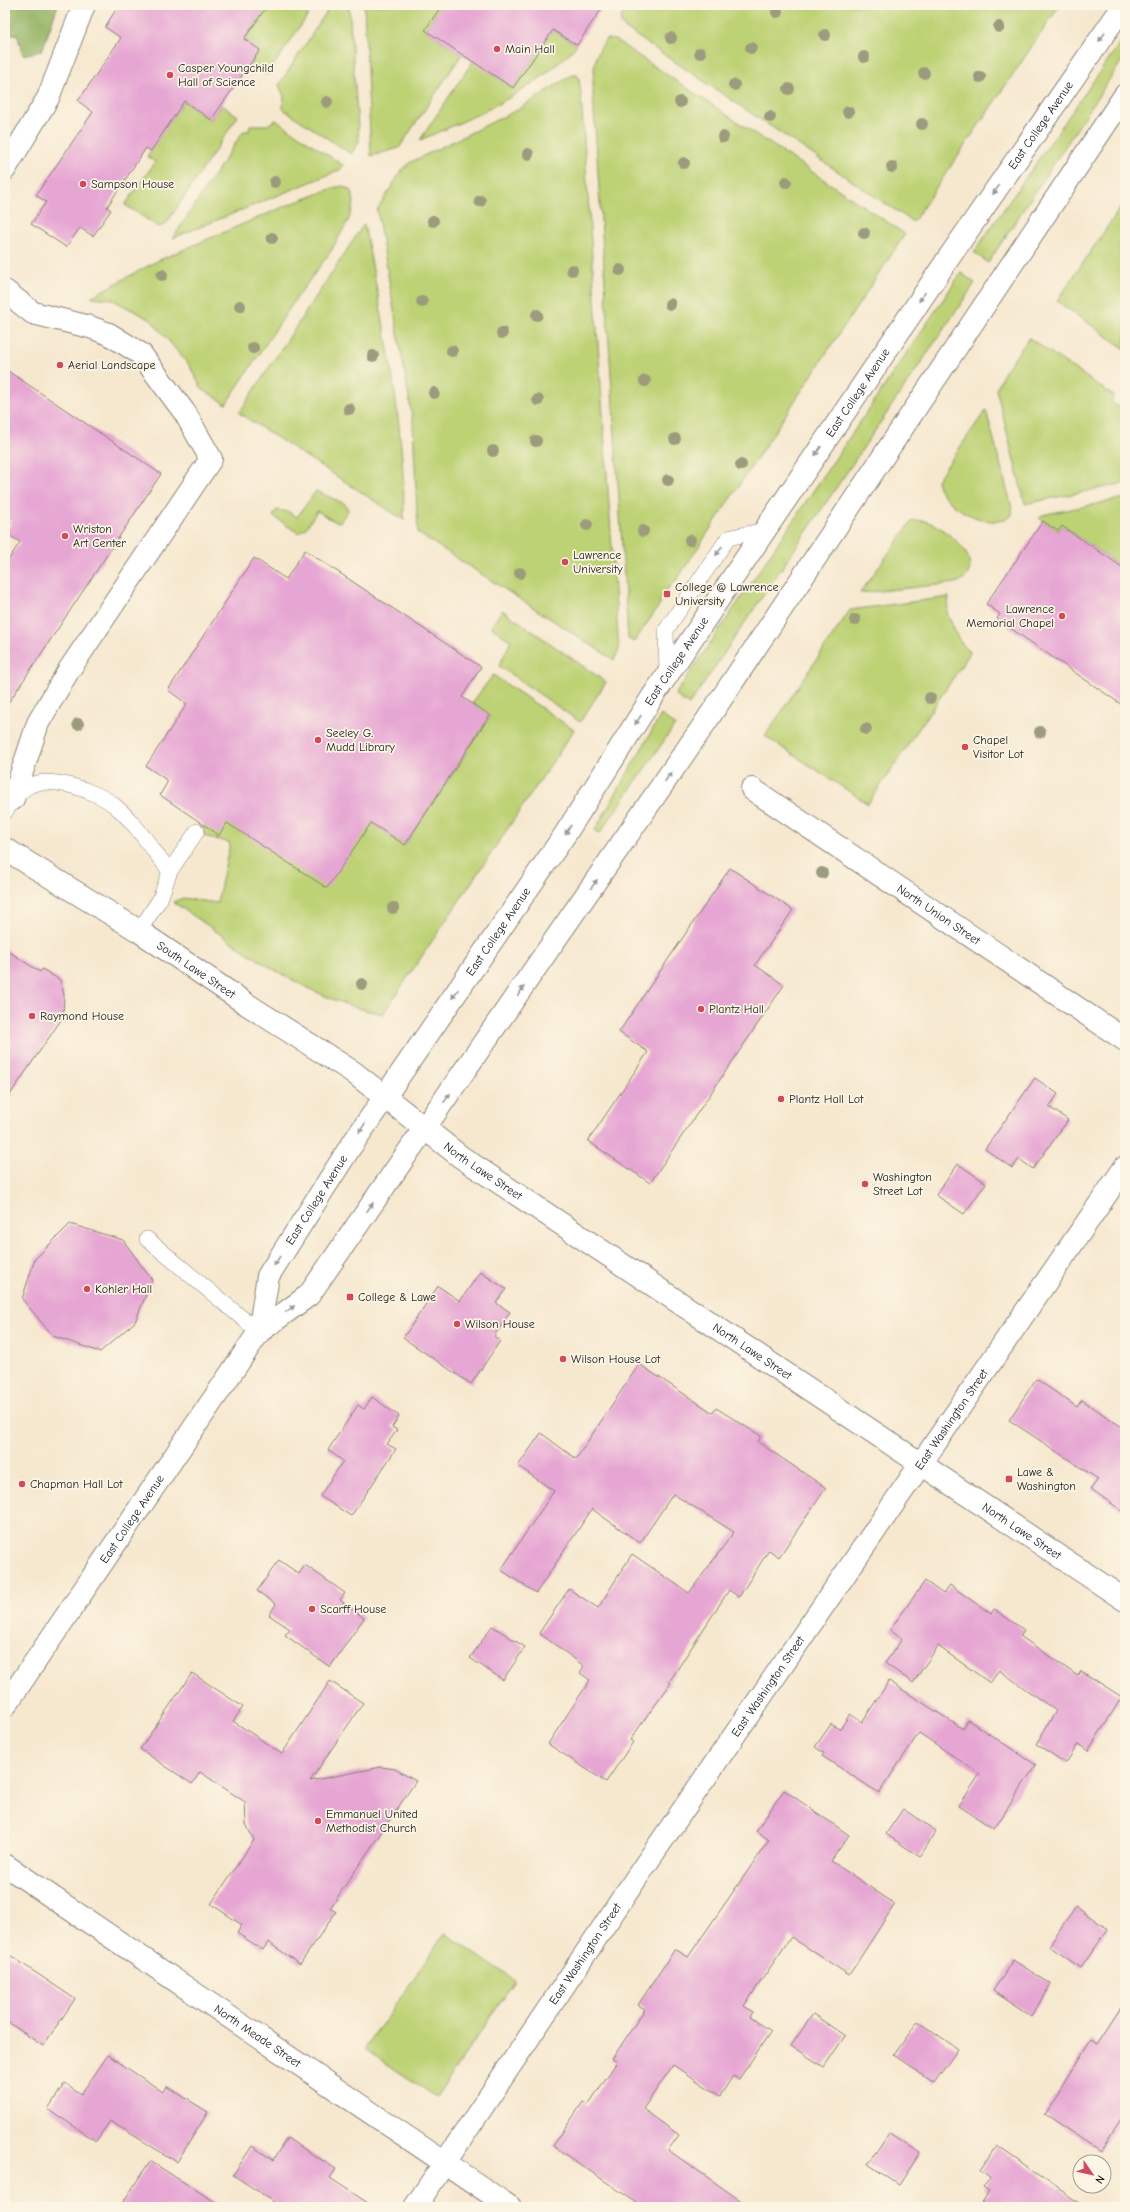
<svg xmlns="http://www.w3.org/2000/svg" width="1130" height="2212" viewBox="0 0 1130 2212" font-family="'Comic Neue',sans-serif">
  <rect width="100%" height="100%" fill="#fcf5e5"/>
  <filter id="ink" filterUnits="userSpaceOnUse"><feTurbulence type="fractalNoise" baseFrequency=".025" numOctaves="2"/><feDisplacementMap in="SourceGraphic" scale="8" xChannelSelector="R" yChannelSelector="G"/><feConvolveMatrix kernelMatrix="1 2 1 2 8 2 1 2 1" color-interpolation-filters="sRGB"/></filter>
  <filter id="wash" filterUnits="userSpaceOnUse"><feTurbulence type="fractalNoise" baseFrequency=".012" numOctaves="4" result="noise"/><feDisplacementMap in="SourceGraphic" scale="16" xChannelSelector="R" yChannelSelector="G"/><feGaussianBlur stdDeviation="0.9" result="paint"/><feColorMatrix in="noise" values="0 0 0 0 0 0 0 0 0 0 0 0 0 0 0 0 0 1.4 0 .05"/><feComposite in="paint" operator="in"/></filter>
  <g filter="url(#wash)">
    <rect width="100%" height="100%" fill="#f6e8cf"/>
    <g fill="#bdd275" stroke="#6c7748">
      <path d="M 268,5 L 313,5 L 311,7 L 308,6 L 308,15 L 267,75 L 250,64 L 260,50 L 244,39 Z"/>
      <path d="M 331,5 L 349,5 L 359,141 L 351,154 L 283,109 L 284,96 L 279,85 Z"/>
      <path d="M 364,5 L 442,5 L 425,30 L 462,54 L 399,148 L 371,156 Z"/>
      <path d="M 630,5 L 1060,5 L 913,222 L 626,29 L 621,23 L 621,17 Z"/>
      <path d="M 553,30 L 577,45 C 537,90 475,117 420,140 L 473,61 L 513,88 Z"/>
      <path d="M 607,39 L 615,40 L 905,234 L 674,584 L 672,583 L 659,601 L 661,603 L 634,642 L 628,639 L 593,95 C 593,76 593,53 607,39 Z"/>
      <path d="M 1122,40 L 1125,42 L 1125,56 L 988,263 L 974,252 Z"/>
      <path d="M 572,75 L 577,75 L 579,79 L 581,95 L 619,650 L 614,660 L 418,533 L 413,422 L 377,210 L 402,170 L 411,162 L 517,110 Z"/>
      <path d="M 184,101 L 211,120 L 222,105 L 238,116 L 166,224 L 159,227 L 125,205 L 155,162 L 147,156 Z"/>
      <path d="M 276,120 L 344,166 L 340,170 L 173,238 L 240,136 L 244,131 L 249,131 L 250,125 L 267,125 Z"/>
      <path d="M 343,186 L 352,191 L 354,203 L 349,219 L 331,251 L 295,300 L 226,404 L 202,389 L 189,365 L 151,320 L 111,299 L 91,297 L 157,261 L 283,207 L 333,188 Z"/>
      <path d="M 1125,201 L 1125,236 L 1117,248 L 1125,254 L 1125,349 L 1057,301 Z"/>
      <path d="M 364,224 C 383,322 405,419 404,520 L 239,413 Z"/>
      <path d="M 961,273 L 975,283 L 689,705 L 675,695 Z"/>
      <path d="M 1029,338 L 1114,396 L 1111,402 L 1125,411 L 1125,483 L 1025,504 L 996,389 L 1005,371 Z"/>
      <path d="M 986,410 L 1012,508 L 1012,515 C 992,534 939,505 937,480 Z"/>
      <path d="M 316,491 L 345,504 L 348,510 L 340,522 L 334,521 L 317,511 L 306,528 L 298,533 L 273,516 L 277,510 L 289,512 L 297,517 Z"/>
      <path d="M 1125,498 L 1125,569 L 1062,526 L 1058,531 L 1039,518 L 1042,515 Z"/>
      <path d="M 912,521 C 916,521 921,520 925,521 C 947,526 993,568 956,583 L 860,593 Z"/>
      <path d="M 949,597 L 947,613 L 959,640 L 970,653 L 868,804 L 765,736 L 850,610 Z"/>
      <path d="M 502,610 L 606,682 L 580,722 L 499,666 L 511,641 L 491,627 Z"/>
      <path d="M 493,675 L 574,730 L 383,1014 C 305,1000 238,945 173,902 L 183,898 L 217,903 L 230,843 L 204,836 L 201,833 L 205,825 L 227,823 L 371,823 L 405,845 L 490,716 L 472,703 Z"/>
      <path d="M 661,715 L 675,725 L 600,833 L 595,830 Z"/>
      <path d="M 445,1933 L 515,1981 L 436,2097 L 365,2049 Z"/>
    </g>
    <path fill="#96b466" stroke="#596841" d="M 5,5 L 58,5 L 42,51 L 23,55 L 17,34 L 6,36 Z"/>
    <g id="blocks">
      <g fill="#e6a6d3">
        <path d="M 119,5 L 268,5 L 244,39 L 260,50 L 211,120 L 184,101 L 151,151 L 146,148 L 107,207 L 111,210 L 93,236 L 80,228 L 66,247 L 31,224 L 46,202 L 36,195 L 93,112 L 78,101 L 121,38 L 105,27 Z"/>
        <path d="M 442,5 L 604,5 L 577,45 L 553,30 L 513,88 L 425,30 Z"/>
        <path d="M 5,369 L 161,474 L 5,708 L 5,565 L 20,542 L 7,534 L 11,521 L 5,517 Z"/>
        <path d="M 1043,521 L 1058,531 L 1062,526 L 1125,569 L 1125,707 L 997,619 L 1000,614 L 986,604 Z"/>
        <path d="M 305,550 L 481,667 L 462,697 L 490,715 L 405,845 L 371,823 L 327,888 L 227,823 L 219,835 L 160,795 L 168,781 L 146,766 L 187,704 L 168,690 L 254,558 L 286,579 Z"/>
        <path d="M 730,868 L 793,910 L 755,965 L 784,985 L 650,1183 L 588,1141 L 648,1052 L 619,1032 Z"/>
        <path d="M 5,949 L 40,972 L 42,969 L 60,980 L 64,995 L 63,1017 L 5,1102 Z"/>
        <path d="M 1035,1078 L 1058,1094 L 1049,1107 L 1068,1120 L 1033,1169 L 1019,1159 L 1012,1168 L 985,1149 Z"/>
        <path d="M 958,1164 L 986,1183 L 964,1214 L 936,1195 Z"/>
        <path d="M 70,1224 L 123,1240 L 152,1280 L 135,1322 L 100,1352 L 53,1336 L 22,1299 L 35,1259 Z"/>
        <path d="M 480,1272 L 506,1289 L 496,1303 L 510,1312 L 494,1336 L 500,1341 L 471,1384 L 403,1338 L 438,1286 L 460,1301 Z"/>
        <path d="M 639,1364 L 713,1413 L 716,1408 L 761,1436 L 758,1442 L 826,1488 L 779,1557 L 769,1550 L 739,1597 L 729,1590 L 669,1682 L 671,1683 L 630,1740 L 633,1742 L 606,1782 L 548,1744 L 590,1680 L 580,1673 L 584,1666 L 539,1633 L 569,1589 L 598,1608 L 632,1554 L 689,1593 L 734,1532 L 673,1494 L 640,1543 L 592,1509 L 536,1593 L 501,1570 L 554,1491 L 518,1466 L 541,1433 L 576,1459 Z"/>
        <path d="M 1036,1379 L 1077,1407 L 1082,1400 L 1125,1429 L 1125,1513 L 1091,1489 L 1098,1479 L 1009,1420 Z"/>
        <path d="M 372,1397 L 399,1416 L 392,1427 L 397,1430 L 387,1444 L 396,1449 L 351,1516 L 320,1496 L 343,1461 L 328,1450 L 358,1405 L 364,1409 Z"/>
        <path d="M 279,1560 L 299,1574 L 305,1565 L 345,1593 L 340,1600 L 364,1618 L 330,1667 L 285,1635 L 290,1629 L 269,1615 L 276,1604 L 257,1591 Z"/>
        <path d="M 925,1581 L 943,1594 L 950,1585 L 991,1614 L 994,1609 L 1024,1630 L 1020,1636 L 1078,1676 L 1081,1671 L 1122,1697 L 1088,1751 L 1078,1744 L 1066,1763 L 1036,1744 L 1056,1711 L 999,1670 L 990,1683 L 938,1646 L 913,1683 L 885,1663 L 902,1639 L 890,1630 Z"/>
        <path d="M 492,1626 L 525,1647 L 503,1680 L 470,1658 Z"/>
        <path d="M 192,1673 L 243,1707 L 233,1721 L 282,1754 L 330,1681 L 363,1703 L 310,1781 L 381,1767 L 395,1769 L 416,1781 L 330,1908 L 336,1912 L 300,1964 L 268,1942 L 263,1950 L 237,1933 L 242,1925 L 211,1904 L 254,1840 L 246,1824 L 245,1802 L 200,1772 L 192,1784 L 140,1749 Z"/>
        <path d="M 889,1681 L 963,1729 L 968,1720 L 1036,1765 L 994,1829 L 959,1806 L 980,1774 L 919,1733 L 879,1793 L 822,1756 L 824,1753 L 815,1747 L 831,1724 L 840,1729 L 850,1714 L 862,1722 Z"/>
        <path d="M 784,1790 L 849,1835 L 831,1861 L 895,1904 L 849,1975 L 791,1937 L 744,2006 L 753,2012 L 750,2017 L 771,2031 L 739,2079 L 733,2076 L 720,2096 L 673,2065 L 643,2109 L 679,2135 L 668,2150 L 750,2207 L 643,2207 L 553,2146 L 583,2102 L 588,2105 L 617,2062 L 612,2059 L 645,2009 L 638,2005 L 675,1949 L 688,1957 L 769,1840 L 756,1831 Z"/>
        <path d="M 903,1809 L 936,1831 L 920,1857 L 886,1834 Z"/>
        <path d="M 1076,1907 L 1108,1929 L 1081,1968 L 1049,1946 Z"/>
        <path d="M 5,1952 L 75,1999 L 43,2046 L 5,2020 Z"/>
        <path d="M 1013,1960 L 1051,1984 L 1031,2016 L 993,1991 Z"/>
        <path d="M 1125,2002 L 1125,2113 L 1100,2151 L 1044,2114 L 1091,2039 L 1098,2043 Z"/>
        <path d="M 813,2014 L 845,2036 L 824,2067 L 791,2046 Z"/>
        <path d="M 918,2021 L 958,2049 L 934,2083 L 894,2055 Z"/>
        <path d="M 108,2055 L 163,2092 L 166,2086 L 208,2112 L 177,2162 L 110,2121 L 96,2141 L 48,2109 L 65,2083 L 81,2094 Z"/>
        <path d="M 889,2132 L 920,2153 L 899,2185 L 868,2164 Z"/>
        <path d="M 287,2138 L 336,2169 L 330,2178 L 374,2207 L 282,2207 L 233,2175 L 252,2146 L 273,2160 Z"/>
        <path d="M 997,2146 L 1085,2207 L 979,2207 L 989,2192 L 983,2188 L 991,2177 L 981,2170 Z"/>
        <path d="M 150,2161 L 223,2207 L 120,2207 Z"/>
      </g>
    </g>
  </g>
  <g filter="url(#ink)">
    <use href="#blocks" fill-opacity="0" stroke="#898276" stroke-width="1"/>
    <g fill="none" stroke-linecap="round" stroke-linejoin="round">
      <defs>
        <g id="service">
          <path d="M 667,676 L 666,630 L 728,538 L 765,530"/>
          <path d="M 5,812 C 11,803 17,793 27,787 C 48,774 98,791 115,806 C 136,823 152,850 170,871"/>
          <path d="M 139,931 L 160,899 L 170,871 L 197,831"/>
          <path d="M 147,1239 L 259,1332"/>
        </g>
        <g id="pedestrian">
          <path d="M 5,169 L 48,98 L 84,5"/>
          <path d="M 5,291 L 33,313 L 90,327 L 109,334 L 141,354 L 185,413 L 211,459 L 67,673 L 38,723 L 13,799"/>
        </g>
        <g id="minor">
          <path id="s1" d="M 752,789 L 1125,1040"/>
          <path id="s2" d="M 415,2207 L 641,1871 L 1125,1167"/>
        </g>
        <g id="tertiary">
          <path id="s3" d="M 5,1865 L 510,2207"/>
        </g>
        <g id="secondary">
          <path id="s4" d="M 5,849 L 139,931 L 248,1005 L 353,1072 L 461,1157 L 1125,1600"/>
        </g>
        <g id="primary">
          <path id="s5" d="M 259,1332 L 268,1276 L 349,1149 L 566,833 L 653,696 L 952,253 L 1124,5"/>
          <path id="s6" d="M 5,1706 L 259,1332 L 309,1295 L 701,729 L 1125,95"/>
        </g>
      </defs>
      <use href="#service" stroke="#898276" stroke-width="16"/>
      <use href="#pedestrian" stroke="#898276" stroke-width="24"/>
      <use href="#minor" stroke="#898276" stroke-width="24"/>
      <use href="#tertiary" stroke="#898276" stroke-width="24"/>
      <use href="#secondary" stroke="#898276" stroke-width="24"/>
      <use href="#primary" stroke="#898276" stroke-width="24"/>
      <use href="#service" stroke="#fff" stroke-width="15"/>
      <use href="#pedestrian" stroke="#fff" stroke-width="22"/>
      <use href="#minor" stroke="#fff" stroke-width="22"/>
      <use href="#tertiary" stroke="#fff" stroke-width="22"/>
      <use href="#secondary" stroke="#fff" stroke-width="22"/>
      <use href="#primary" stroke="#fff" stroke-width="22"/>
    </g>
    <g fill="#9d9b7e">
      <circle cx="777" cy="12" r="6"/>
      <circle cx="999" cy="27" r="6"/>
      <circle cx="825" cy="35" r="6"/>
      <circle cx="671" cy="38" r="6"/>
      <circle cx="751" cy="48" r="6"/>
      <circle cx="700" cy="53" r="6"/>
      <circle cx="864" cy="57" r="6"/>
      <circle cx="924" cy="73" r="6"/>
      <circle cx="980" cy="77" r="6"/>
      <circle cx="734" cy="85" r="6"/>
      <circle cx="789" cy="89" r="6"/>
      <circle cx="327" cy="102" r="6"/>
      <circle cx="680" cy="102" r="6"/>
      <circle cx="848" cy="112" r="6"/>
      <circle cx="770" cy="117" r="6"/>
      <circle cx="922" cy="124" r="6"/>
      <circle cx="723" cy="137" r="6"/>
      <circle cx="528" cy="154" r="6"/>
      <circle cx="684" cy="163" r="6"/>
      <circle cx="892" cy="167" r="6"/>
      <circle cx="275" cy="182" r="6"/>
      <circle cx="786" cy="182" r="6"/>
      <circle cx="480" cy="201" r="6"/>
      <circle cx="433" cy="221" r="6"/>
      <circle cx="864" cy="233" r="6"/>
      <circle cx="272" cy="238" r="6"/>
      <circle cx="572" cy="270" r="6"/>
      <circle cx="620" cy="270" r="6"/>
      <circle cx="162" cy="275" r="6"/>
      <circle cx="422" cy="302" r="6"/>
      <circle cx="670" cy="304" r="6"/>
      <circle cx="240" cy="306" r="6"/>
      <circle cx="537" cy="315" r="6"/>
      <circle cx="502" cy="333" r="6"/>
      <circle cx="253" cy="348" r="6"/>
      <circle cx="452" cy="351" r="6"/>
      <circle cx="373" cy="356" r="6"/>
      <circle cx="645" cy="381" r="6"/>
      <circle cx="434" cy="393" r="6"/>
      <circle cx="538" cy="400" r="6"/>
      <circle cx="349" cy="409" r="6"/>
      <circle cx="675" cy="439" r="6"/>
      <circle cx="536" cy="441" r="6"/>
      <circle cx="493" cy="451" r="6"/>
      <circle cx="741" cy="465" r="6"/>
      <circle cx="668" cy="480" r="6"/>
      <circle cx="587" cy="525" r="6"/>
      <circle cx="643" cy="531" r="6"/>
      <circle cx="690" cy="540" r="6"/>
      <circle cx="520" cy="573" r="6"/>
      <circle cx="855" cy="620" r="6"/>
      <circle cx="930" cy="698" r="6"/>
      <circle cx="78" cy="724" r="6"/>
      <circle cx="866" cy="729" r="6"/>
      <circle cx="1040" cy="732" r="6"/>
      <circle cx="822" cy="873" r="6"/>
      <circle cx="393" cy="908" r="6"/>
      <circle cx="362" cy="984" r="6"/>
    </g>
    <defs><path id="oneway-solid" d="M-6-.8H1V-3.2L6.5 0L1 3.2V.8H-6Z"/></defs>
    <g fill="#999">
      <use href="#oneway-solid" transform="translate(1102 37) rotate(125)"/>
      <use href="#oneway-solid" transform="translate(996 190) rotate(125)"/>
      <use href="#oneway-solid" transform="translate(922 297) rotate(124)"/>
      <use href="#oneway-solid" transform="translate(818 451) rotate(124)"/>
      <use href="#oneway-solid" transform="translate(719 551) rotate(124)"/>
      <use href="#oneway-solid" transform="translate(638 720) rotate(123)"/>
      <use href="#oneway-solid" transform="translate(668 777) rotate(-56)"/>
      <use href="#oneway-solid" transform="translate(568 830) rotate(123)"/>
      <use href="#oneway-solid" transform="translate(594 884) rotate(-55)"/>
      <use href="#oneway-solid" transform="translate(521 991) rotate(-55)"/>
      <use href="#oneway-solid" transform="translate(455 994) rotate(125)"/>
      <use href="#oneway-solid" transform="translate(447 1098) rotate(-55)"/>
      <use href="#oneway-solid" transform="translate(362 1128) rotate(123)"/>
      <use href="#oneway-solid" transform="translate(370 1207) rotate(-55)"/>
      <use href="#oneway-solid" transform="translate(277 1261) rotate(122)"/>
      <use href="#oneway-solid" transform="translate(290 1309) rotate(-36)"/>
    </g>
  </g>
  <g fill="#d1495b" stroke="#fcf5e5" stroke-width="1.5">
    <circle cx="497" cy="49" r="4"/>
    <circle cx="170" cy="75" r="4"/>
    <circle cx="83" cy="184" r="4"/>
    <circle cx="60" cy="365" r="4"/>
    <circle cx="65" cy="536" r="4"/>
    <circle cx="565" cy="562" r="4"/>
    <rect x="663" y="590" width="8" height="8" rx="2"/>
    <circle cx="1062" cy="616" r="4"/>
    <circle cx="318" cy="740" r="4"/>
    <circle cx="965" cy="747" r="4"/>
    <circle cx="701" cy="1009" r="4"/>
    <circle cx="32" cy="1016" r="4"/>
    <circle cx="781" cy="1099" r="4"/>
    <circle cx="865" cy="1184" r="4"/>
    <circle cx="87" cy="1289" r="4"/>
    <rect x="346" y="1293" width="8" height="8" rx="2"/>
    <circle cx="457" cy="1324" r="4"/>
    <circle cx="563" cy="1359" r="4"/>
    <rect x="1005" y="1475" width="8" height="8" rx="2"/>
    <circle cx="22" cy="1484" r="4"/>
    <circle cx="312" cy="1609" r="4"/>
    <circle cx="318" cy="1821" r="4"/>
  </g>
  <g text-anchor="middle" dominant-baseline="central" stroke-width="3.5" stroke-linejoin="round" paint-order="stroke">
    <g font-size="12" fill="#1c1c1c" stroke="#fcf5e5" text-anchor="start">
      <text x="505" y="49">Main Hall</text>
      <text x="178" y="68">Casper Youngchild<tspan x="178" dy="14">Hall of Science</tspan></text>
      <text x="91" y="184">Sampson House</text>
      <text x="68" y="365">Aerial Landscape</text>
      <text x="73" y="529">Wriston<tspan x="73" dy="14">Art Center</tspan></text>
      <text x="573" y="555">Lawrence<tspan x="573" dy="14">University</tspan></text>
      <text x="675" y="587">College @ Lawrence<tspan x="675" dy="14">University</tspan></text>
      <text x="1054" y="609" text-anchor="end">Lawrence<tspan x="1054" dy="14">Memorial Chapel</tspan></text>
      <text x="326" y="733">Seeley G.<tspan x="326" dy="14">Mudd Library</tspan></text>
      <text x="973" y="740">Chapel<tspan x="973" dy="14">Visitor Lot</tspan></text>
      <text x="709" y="1009">Plantz Hall</text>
      <text x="40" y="1016">Raymond House</text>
      <text x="789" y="1099">Plantz Hall Lot</text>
      <text x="873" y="1177">Washington<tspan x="873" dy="14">Street Lot</tspan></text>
      <text x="95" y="1289">Kohler Hall</text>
      <text x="358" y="1297">College &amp; Lawe</text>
      <text x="465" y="1324">Wilson House</text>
      <text x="571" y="1359">Wilson House Lot</text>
      <text x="1017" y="1472">Lawe &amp;<tspan x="1017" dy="14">Washington</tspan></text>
      <text x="30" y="1484">Chapman Hall Lot</text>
      <text x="320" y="1609">Scarff House</text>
      <text x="326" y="1814">Emmanuel United<tspan x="326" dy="14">Methodist Church</tspan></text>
    </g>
    <g font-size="12" fill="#1c1c1c" stroke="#fcf5e5">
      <text stroke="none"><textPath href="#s5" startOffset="1443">East College Avenue</textPath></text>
      <text stroke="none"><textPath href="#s5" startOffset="1119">East College Avenue</textPath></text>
      <text stroke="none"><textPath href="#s5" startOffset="795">East College Avenue</textPath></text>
      <text stroke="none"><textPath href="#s1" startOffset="225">North Union Street</textPath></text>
      <text stroke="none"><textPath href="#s5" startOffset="471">East College Avenue</textPath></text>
      <text stroke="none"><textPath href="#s4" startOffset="226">South Lawe Street</textPath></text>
      <text stroke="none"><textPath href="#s4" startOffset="577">North Lawe Street</textPath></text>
      <text stroke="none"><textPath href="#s5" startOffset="147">East College Avenue</textPath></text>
      <text stroke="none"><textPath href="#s4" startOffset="901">North Lawe Street</textPath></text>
      <text stroke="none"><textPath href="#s2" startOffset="953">East Washington Street</textPath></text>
      <text stroke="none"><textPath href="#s6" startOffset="226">East College Avenue</textPath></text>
      <text stroke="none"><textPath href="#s4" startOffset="1225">North Lawe Street</textPath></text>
      <text stroke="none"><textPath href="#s2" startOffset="629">East Washington Street</textPath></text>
      <text stroke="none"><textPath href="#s2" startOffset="305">East Washington Street</textPath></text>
      <text stroke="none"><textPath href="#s3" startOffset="305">North Meade Street</textPath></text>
    </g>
  </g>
  <rect width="1130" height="2212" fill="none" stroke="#fcf5e5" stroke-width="20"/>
  <g transform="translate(1092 2174) rotate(124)"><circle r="19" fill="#fcf5e5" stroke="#a29e95"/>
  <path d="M0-3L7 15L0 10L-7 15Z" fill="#d1495b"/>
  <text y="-6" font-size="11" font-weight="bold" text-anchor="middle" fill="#1c1c1c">N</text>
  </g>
</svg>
